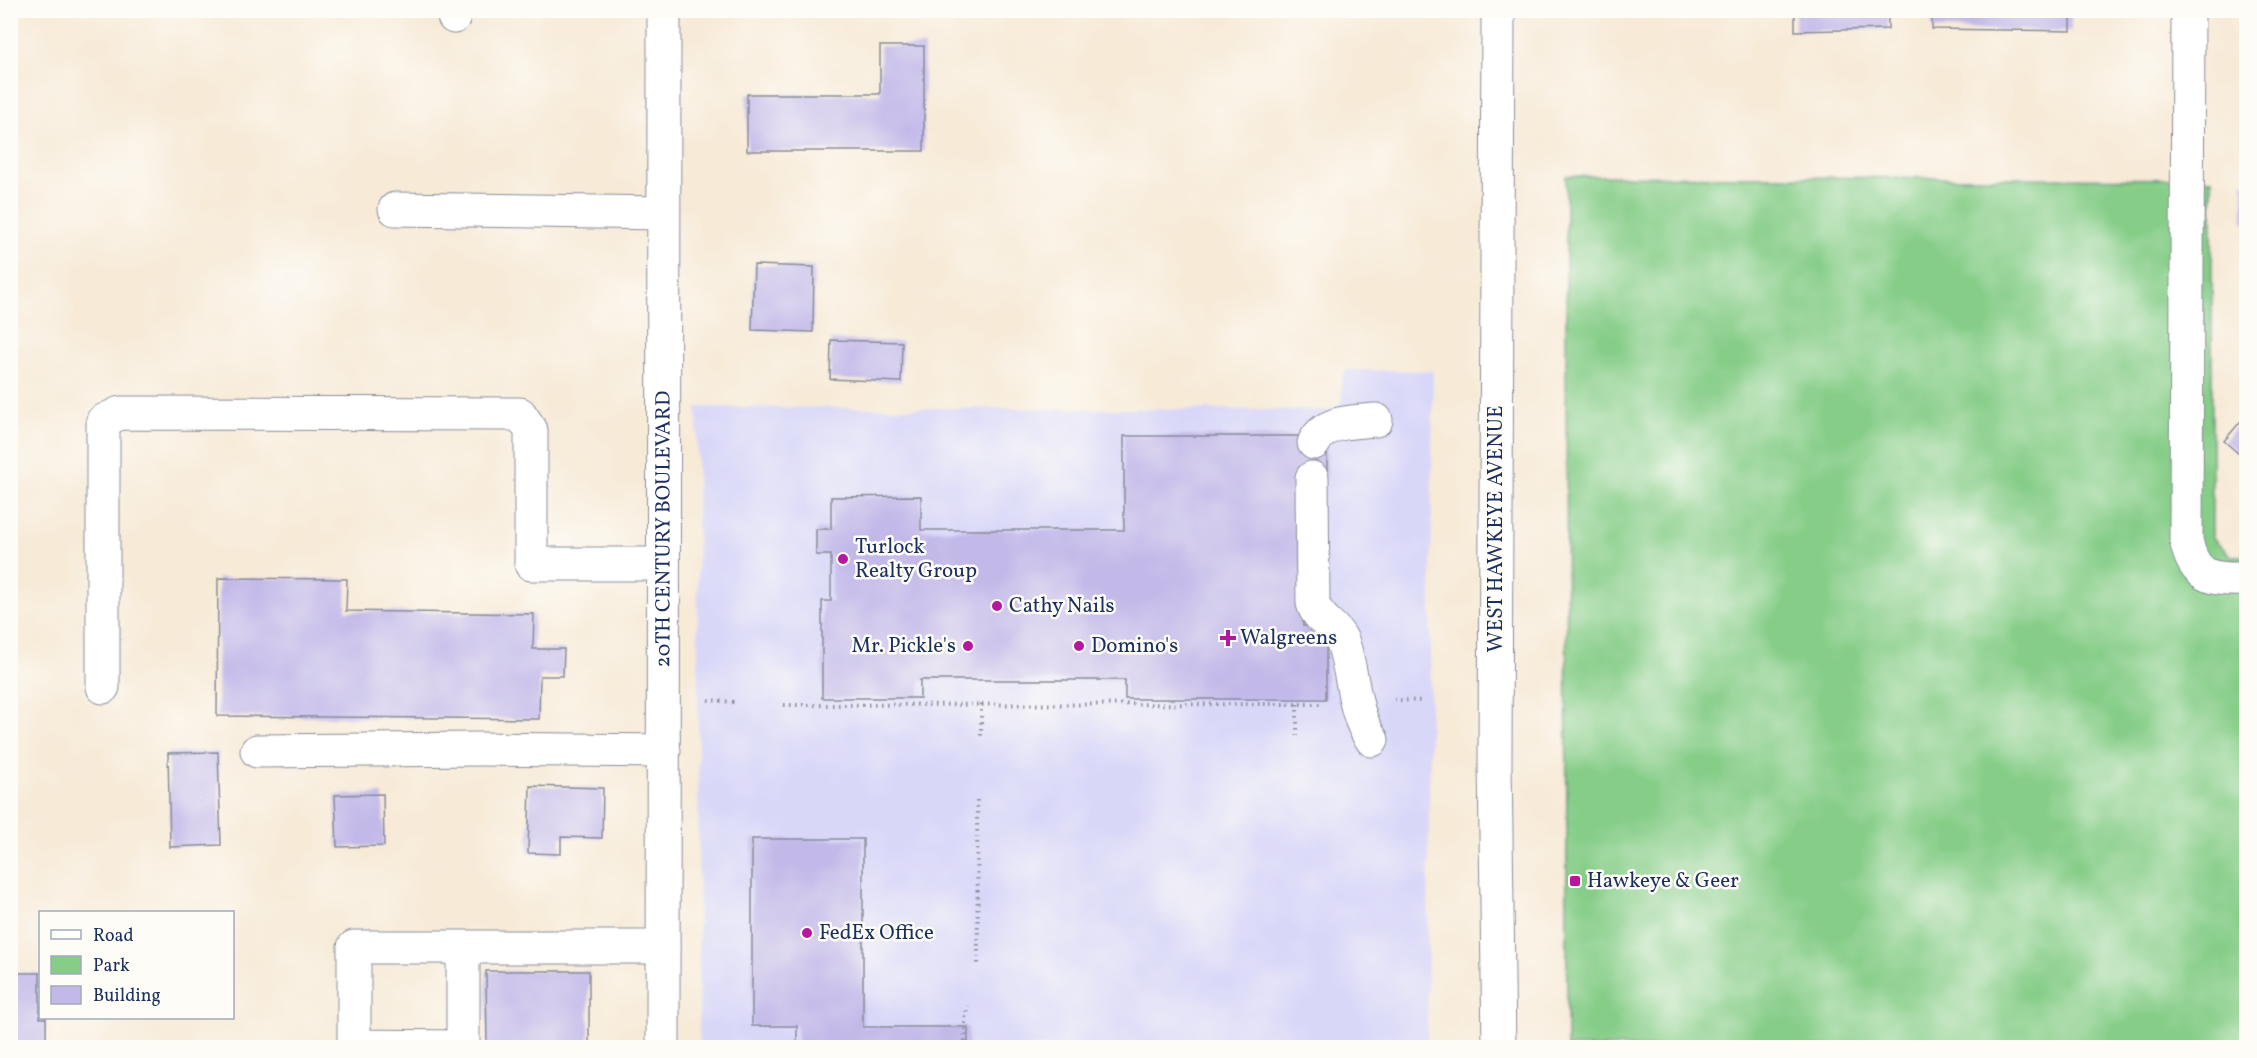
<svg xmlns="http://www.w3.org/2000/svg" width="2257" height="1058" viewBox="0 0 2257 1058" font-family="Vollkorn,serif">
  <rect width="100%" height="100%" fill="#fdfcf7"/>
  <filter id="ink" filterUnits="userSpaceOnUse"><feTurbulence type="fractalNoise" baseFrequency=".0167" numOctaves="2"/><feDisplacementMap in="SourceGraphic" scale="12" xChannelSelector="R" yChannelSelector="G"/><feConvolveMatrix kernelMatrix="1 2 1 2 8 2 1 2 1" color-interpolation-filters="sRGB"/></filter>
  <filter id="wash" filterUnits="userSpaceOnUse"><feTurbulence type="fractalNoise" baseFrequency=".008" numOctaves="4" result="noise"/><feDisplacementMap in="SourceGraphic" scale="24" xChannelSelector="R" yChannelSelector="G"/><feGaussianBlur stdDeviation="1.35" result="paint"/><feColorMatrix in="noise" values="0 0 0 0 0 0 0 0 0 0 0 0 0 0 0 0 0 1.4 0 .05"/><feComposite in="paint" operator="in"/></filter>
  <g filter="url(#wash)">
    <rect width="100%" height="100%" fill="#f7ead7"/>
    <path fill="#d8d7f8" d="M 1347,370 L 1433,371 L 1427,1047 L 699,1047 L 697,407 L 1328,410 L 1338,406 L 1341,402 L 1342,378 Z"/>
    <path fill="#86cd88" stroke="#507e73" stroke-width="1.5" d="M 1566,176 L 2212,179 L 2212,537 L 2231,556 L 2246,556 L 2246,1047 L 1567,1047 Z"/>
    <g id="blocks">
      <g fill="#c2b9e9">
        <path d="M 1795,10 L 1888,10 L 1888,29 L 1795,31 Z"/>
        <path d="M 1932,10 L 2071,10 L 2071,31 L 1932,29 Z"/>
        <path d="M 880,46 L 924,46 L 924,151 L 747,151 L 747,94 L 880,94 Z"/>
        <rect x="2243" y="183" width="3" height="40"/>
        <path d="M 754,265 L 814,267 L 813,332 L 752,330 Z"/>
        <path d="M 831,340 L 902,342 L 901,382 L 830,379 Z"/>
        <path d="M 2246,415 L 2246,460 L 2224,441 Z"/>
        <path d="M 1124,436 L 1302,436 L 1327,443 L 1327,478 L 1303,478 L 1303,626 L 1326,626 L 1326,699 L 1125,699 L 1125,680 L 920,680 L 920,698 L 822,698 L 822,601 L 831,601 L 831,555 L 816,555 L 816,529 L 831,529 L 831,497 L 921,496 L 921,530 L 1124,530 Z"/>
        <path d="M 218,578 L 347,579 L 346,611 L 534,614 L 533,649 L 564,649 L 563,676 L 540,676 L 539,719 L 217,716 Z"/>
        <path d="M 218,752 L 221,845 L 170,847 L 168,753 Z"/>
        <path d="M 530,786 L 603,788 L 602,838 L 561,837 L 561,854 L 528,853 Z"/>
        <path d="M 383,794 L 384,846 L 337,847 L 335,795 Z"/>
        <path d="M 752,839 L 863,839 L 863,1027 L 968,1027 L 968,1048 L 797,1048 L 797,1026 L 752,1026 Z"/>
        <path d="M 486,971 L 589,971 L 589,1048 L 487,1048 Z"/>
        <path d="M 10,973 L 40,973 L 40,1018 L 46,1018 L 46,1048 L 10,1048 Z"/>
      </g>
    </g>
  </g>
  <g filter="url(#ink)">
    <use href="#blocks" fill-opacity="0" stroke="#898c9a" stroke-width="1.5"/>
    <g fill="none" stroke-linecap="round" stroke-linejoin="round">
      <defs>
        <g id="minor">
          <path d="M 453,10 L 454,17"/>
          <path d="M 1498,10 L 1495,763 L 1499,1048"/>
          <path d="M 2188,10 L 2186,539 C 2193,578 2211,580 2246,579"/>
          <path d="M 395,209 L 663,213"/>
          <path d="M 1314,443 C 1325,420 1354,422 1376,420"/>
          <path d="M 1312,478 L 1313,603 C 1318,621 1337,626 1343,643 C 1354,674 1352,712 1372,740"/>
          <path d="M 103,687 L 103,421 L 120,413 L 520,414 L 531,430 L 531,564 L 663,564"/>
          <path d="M 257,751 L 480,749 L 664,751"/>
          <path d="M 463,947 L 463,1047 L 354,1046 L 354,947 L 663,947"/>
          <path id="s1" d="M 663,1048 L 664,10"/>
        </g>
      </defs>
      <use href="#minor" stroke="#898c9a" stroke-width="35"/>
      <g stroke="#898c9a" stroke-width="4" stroke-dasharray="1.5 4.5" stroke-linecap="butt">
        <path d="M 708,700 L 735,702"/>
        <path d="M 1394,700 L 1423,701"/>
        <path d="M 981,704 L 981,737"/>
        <path d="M 1297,704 L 1297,739"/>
        <path d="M 784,705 L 1320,704"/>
        <path d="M 977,800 L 978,964"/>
        <path d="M 965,1048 L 965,1018 L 968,1006"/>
      </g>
      <use href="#minor" stroke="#fff" stroke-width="33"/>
    </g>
  </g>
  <g fill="#b5179e" stroke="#fdfcf7" stroke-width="2">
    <circle cx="843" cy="559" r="6"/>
    <circle cx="997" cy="606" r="6"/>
    <path d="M1225 629h6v6h6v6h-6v6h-6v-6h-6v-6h6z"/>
    <circle cx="968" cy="646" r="6"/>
    <circle cx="1079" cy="646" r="6"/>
    <rect x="1569" y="875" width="12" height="12" rx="3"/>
    <circle cx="807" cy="933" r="6"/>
  </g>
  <g text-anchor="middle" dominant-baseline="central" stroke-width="5" stroke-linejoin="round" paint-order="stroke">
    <g font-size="21" fill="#1b2f5e" stroke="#fdfcf7">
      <text stroke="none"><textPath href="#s1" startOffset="519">20TH CENTURY BOULEVARD</textPath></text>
      <text transform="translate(1496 529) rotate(-90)">WEST HAWKEYE AVENUE</text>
    </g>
    <g font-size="21" fill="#1b2f5e" stroke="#fdfcf7" text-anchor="start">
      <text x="855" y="547">Turlock<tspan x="855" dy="24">Realty Group</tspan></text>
      <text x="1009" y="606">Cathy Nails</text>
      <text x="1240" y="638">Walgreens</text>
      <text x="956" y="646" text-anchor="end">Mr. Pickle's</text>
      <text x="1091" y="646">Domino's</text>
      <text x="1587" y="881">Hawkeye &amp; Geer</text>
      <text x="819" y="933">FedEx Office</text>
    </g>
  </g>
  <rect width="2257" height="1058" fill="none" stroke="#fdfcf7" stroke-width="36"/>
  <rect x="39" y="911" width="195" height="108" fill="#fdfcf7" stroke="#a3aaba" stroke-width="1.5"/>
  <rect x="51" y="930" width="30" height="9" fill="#ffffff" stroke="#a3aaba" stroke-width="1.5"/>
  <text x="93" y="941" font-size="18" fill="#1b2f5e">Road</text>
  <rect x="51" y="956" width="30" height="18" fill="#86cd88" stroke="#a3aaba" stroke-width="1.5"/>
  <text x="93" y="971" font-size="18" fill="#1b2f5e">Park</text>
  <rect x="51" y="986" width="30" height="18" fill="#c2b9e9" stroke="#a3aaba" stroke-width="1.5"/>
  <text x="93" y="1001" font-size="18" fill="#1b2f5e">Building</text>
</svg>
